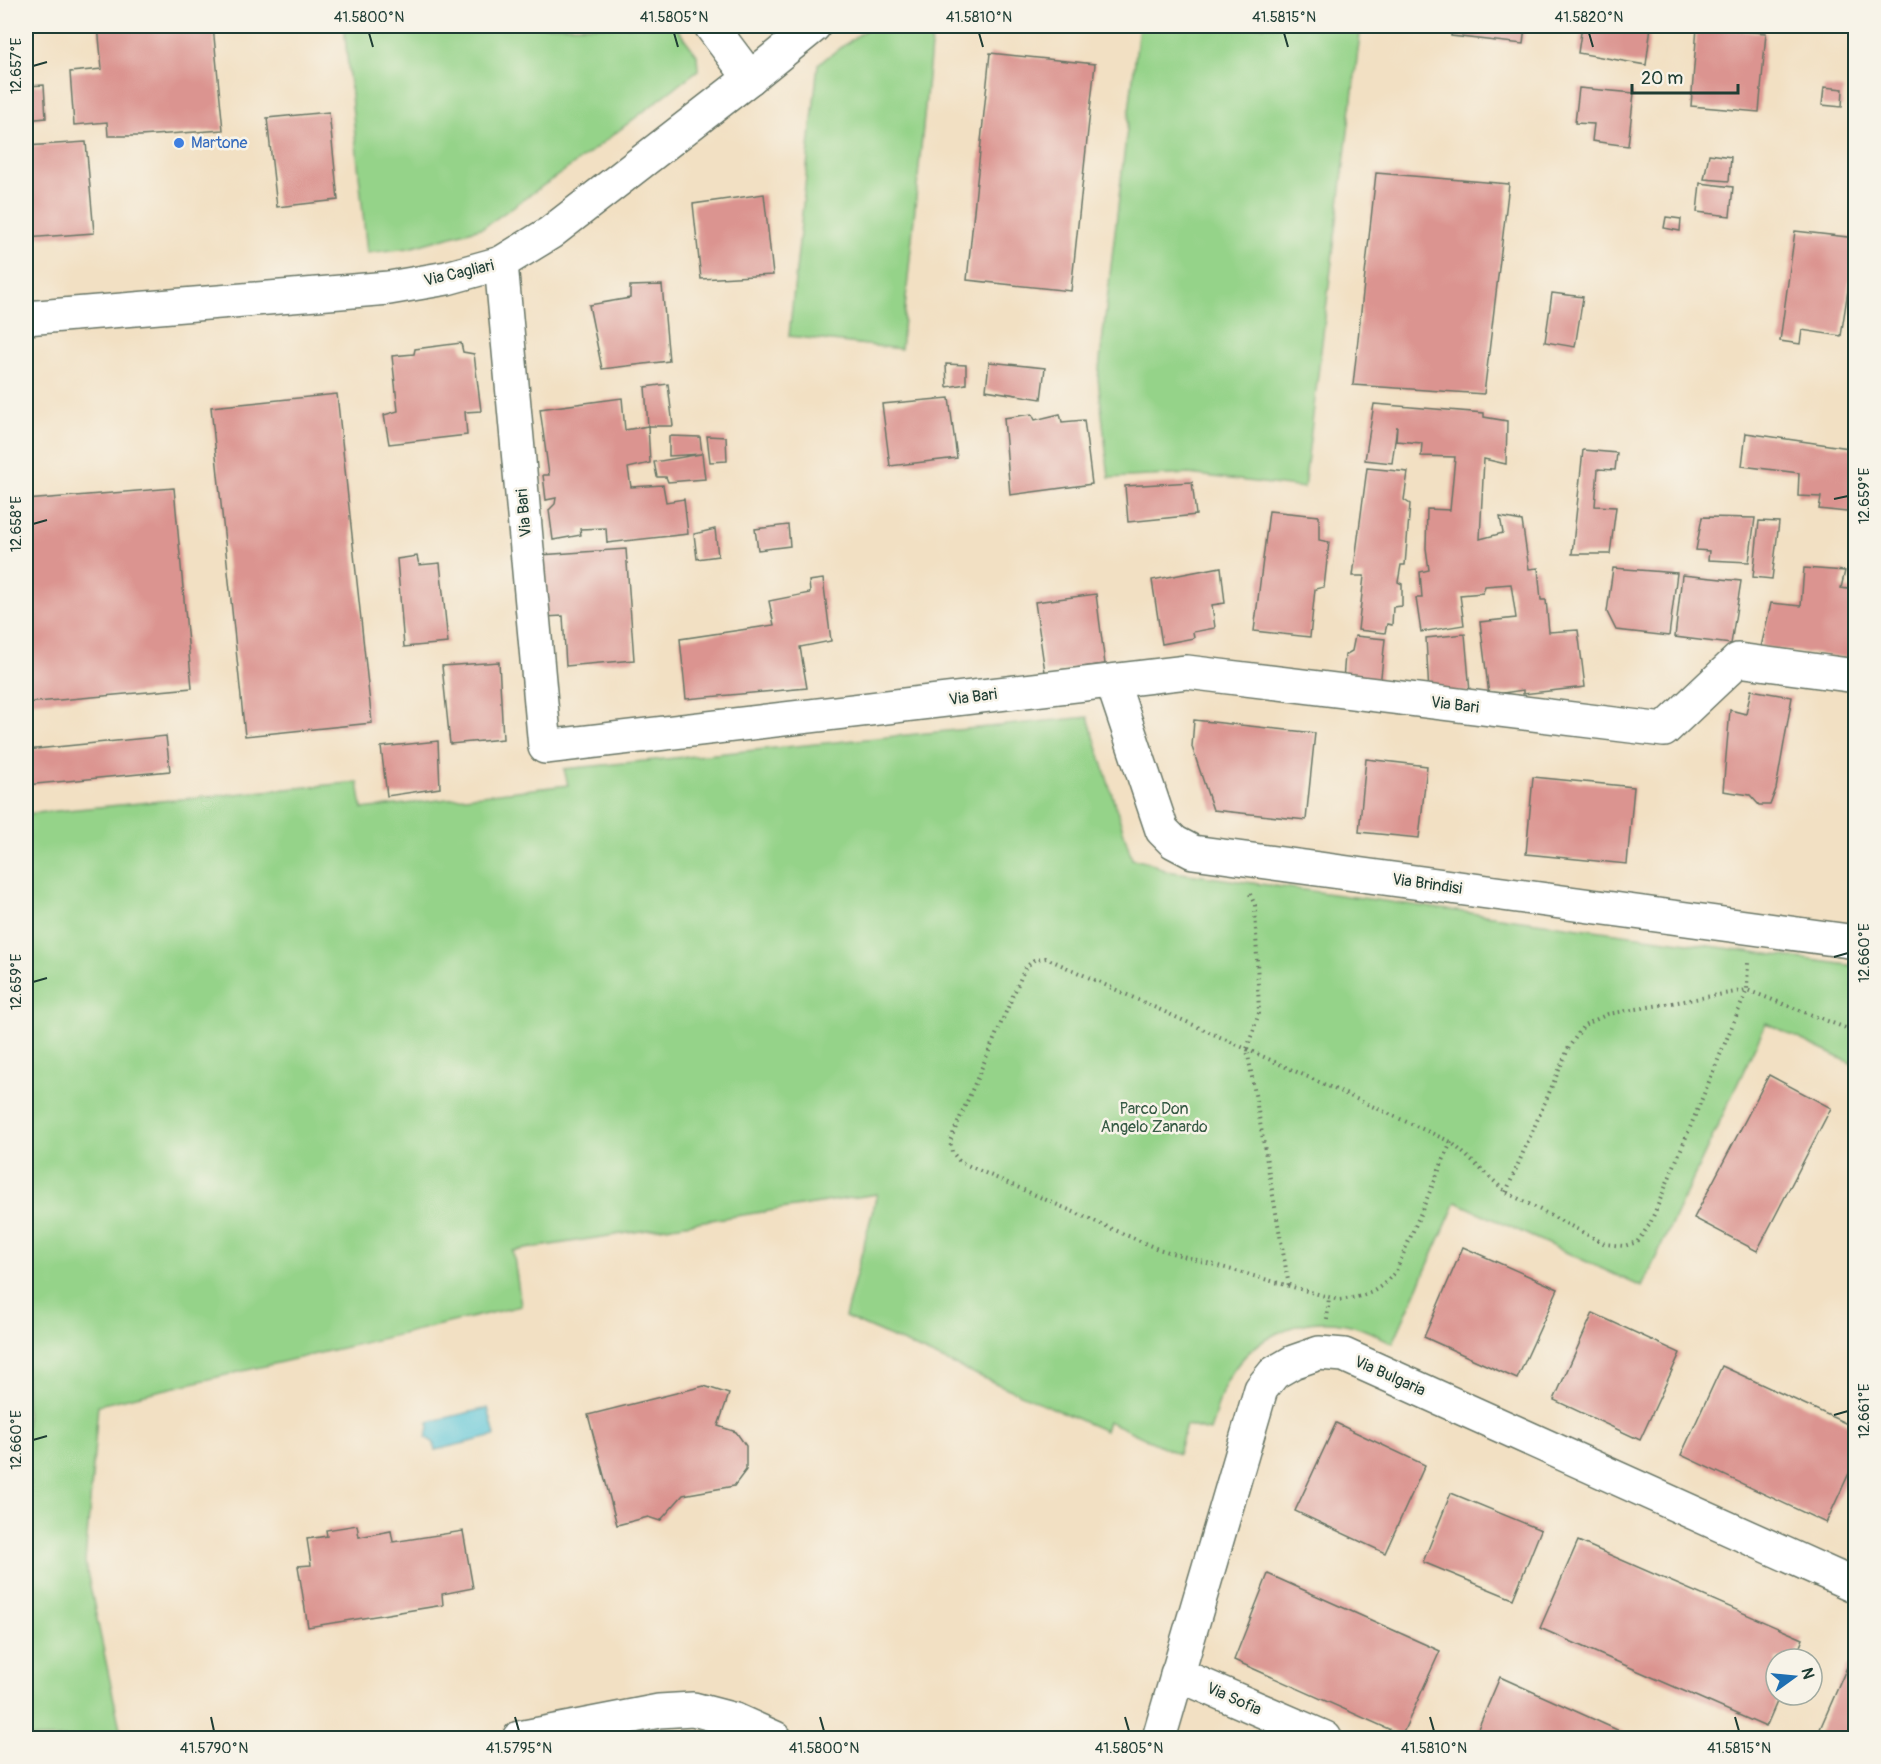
<svg xmlns="http://www.w3.org/2000/svg" width="1881" height="1764" viewBox="0 0 1881 1764" font-family="Pangolin,sans-serif">
  <rect width="100%" height="100%" fill="#f7f3e8"/>
  <filter id="ink" filterUnits="userSpaceOnUse"><feTurbulence type="fractalNoise" baseFrequency=".0167" numOctaves="2"/><feDisplacementMap in="SourceGraphic" scale="12" xChannelSelector="R" yChannelSelector="G"/><feConvolveMatrix kernelMatrix="1 2 1 2 8 2 1 2 1" color-interpolation-filters="sRGB"/></filter>
  <filter id="wash" filterUnits="userSpaceOnUse"><feTurbulence type="fractalNoise" baseFrequency=".008" numOctaves="4" result="noise"/><feDisplacementMap in="SourceGraphic" scale="24" xChannelSelector="R" yChannelSelector="G"/><feGaussianBlur stdDeviation="1.35" result="paint"/><feColorMatrix in="noise" values="0 0 0 0 0 0 0 0 0 0 0 0 0 0 0 0 0 1.4 0 .05"/><feComposite in="paint" operator="in"/></filter>
  <g filter="url(#wash)">
    <rect width="100%" height="100%" fill="#f2e0c3"/>
    <g fill="#95d389" stroke="#5a885e" stroke-width="1.5">
      <path d="M 344,26 L 675,26 L 697,55 L 698,70 L 584,157 L 484,227 L 409,248 L 367,253 Z"/>
      <path d="M 871,26 L 933,26 L 901,349 L 789,336 L 818,64 Z"/>
      <path d="M 1139,26 L 1361,26 L 1304,488 L 1189,474 L 1109,478 L 1098,378 Z"/>
      <path d="M 1088,717 L 1132,859 L 1151,863 L 1166,871 L 1855,966 L 1855,1065 L 1766,1023 L 1642,1287 L 1456,1202 L 1393,1343 C 1378,1336 1363,1327 1346,1324 C 1297,1314 1245,1341 1224,1387 C 1218,1401 1215,1417 1210,1431 L 1186,1425 L 1178,1454 L 1108,1421 L 1105,1431 L 845,1317 L 877,1194 L 513,1251 L 521,1306 L 98,1405 L 85,1562 L 122,1738 L 26,1738 L 26,814 L 358,782 L 362,809 L 568,785 L 564,769 Z"/>
    </g>
    <path fill="#5dc6d8" stroke="#3e8286" stroke-width="1.5" d="M 488,1408 L 495,1436 L 435,1450 L 433,1442 L 426,1438 L 429,1428 L 428,1422 Z"/>
    <g id="blocks">
      <g fill="#db9490">
        <path d="M 98,26 L 213,26 L 223,130 L 140,136 L 108,136 L 107,122 L 74,125 L 70,72 L 102,69 Z"/>
        <path d="M 1452,26 L 1525,26 L 1523,44 L 1451,36 Z"/>
        <path d="M 1582,26 L 1651,26 L 1646,65 L 1578,53 Z"/>
        <path d="M 1697,27 L 1766,33 L 1759,112 L 1691,106 Z"/>
        <path d="M 990,53 L 1095,64 L 1071,291 L 967,280 Z"/>
        <path d="M 44,85 L 46,118 L 26,120 L 26,86 Z"/>
        <path d="M 1824,87 L 1843,89 L 1842,107 L 1822,105 Z"/>
        <path d="M 1579,88 L 1634,93 L 1628,146 L 1592,141 L 1594,124 L 1575,123 Z"/>
        <path d="M 329,112 L 338,200 L 277,207 L 267,118 Z"/>
        <path d="M 86,142 L 94,233 L 26,238 L 26,146 Z"/>
        <path d="M 1709,154 L 1731,157 L 1729,181 L 1704,179 Z"/>
        <path d="M 1376,173 L 1509,184 L 1484,394 L 1353,385 Z"/>
        <path d="M 1700,183 L 1733,187 L 1730,216 L 1697,212 Z"/>
        <path d="M 764,194 L 773,275 L 701,279 L 693,204 Z"/>
        <path d="M 1666,217 L 1681,219 L 1680,231 L 1664,228 Z"/>
        <path d="M 1795,231 L 1856,238 L 1841,336 L 1802,330 L 1800,344 L 1780,341 Z"/>
        <path d="M 662,285 L 669,361 L 602,369 L 589,305 L 630,298 L 630,286 Z"/>
        <path d="M 1552,293 L 1583,297 L 1575,347 L 1545,342 Z"/>
        <path d="M 461,343 L 463,352 L 474,354 L 481,411 L 465,412 L 467,435 L 389,444 L 384,415 L 398,411 L 392,356 L 414,354 L 415,349 Z"/>
        <path d="M 989,362 L 1045,368 L 1041,399 L 986,390 Z"/>
        <path d="M 946,364 L 966,365 L 966,384 L 947,387 Z"/>
        <path d="M 668,384 L 673,426 L 648,426 L 645,387 Z"/>
        <path d="M 337,394 L 372,723 L 245,736 L 211,407 Z"/>
        <path d="M 622,398 L 625,430 L 648,426 L 650,463 L 628,468 L 631,487 L 663,485 L 666,502 L 684,499 L 688,534 L 607,543 L 606,528 L 580,529 L 581,535 L 553,540 L 549,510 L 555,504 L 556,498 L 546,500 L 543,475 L 549,475 L 540,409 Z"/>
        <path d="M 949,398 L 957,458 L 890,466 L 882,404 Z"/>
        <path d="M 1374,404 L 1484,413 L 1484,417 L 1507,421 L 1506,464 L 1484,459 L 1480,539 L 1503,533 L 1500,517 L 1522,521 L 1529,569 L 1538,568 L 1541,600 L 1546,600 L 1549,632 L 1578,630 L 1585,687 L 1523,694 L 1523,690 L 1489,695 L 1480,622 L 1516,618 L 1511,584 L 1485,586 L 1483,593 L 1460,595 L 1464,625 L 1421,632 L 1416,598 L 1422,598 L 1420,572 L 1429,570 L 1426,548 L 1427,509 L 1450,510 L 1455,457 L 1421,456 L 1422,443 L 1396,441 L 1397,426 L 1392,463 L 1365,460 Z"/>
        <path d="M 1032,414 L 1035,420 L 1060,414 L 1062,422 L 1084,420 L 1092,484 L 1010,495 L 1004,418 Z"/>
        <path d="M 1746,433 L 1856,449 L 1856,513 L 1819,509 L 1821,497 L 1798,496 L 1799,473 L 1742,466 Z"/>
        <path d="M 669,436 L 700,437 L 705,479 L 668,482 L 666,477 L 657,477 L 654,462 L 701,454 L 669,456 Z"/>
        <path d="M 707,436 L 726,437 L 727,461 L 710,462 Z"/>
        <path d="M 1583,450 L 1617,453 L 1615,470 L 1598,469 L 1595,506 L 1616,507 L 1610,554 L 1572,554 Z"/>
        <path d="M 1367,468 L 1408,472 L 1404,500 L 1410,504 L 1405,565 L 1401,565 L 1398,582 L 1402,584 L 1402,606 L 1393,607 L 1392,625 L 1387,624 L 1385,633 L 1358,630 L 1364,576 L 1353,576 Z"/>
        <path d="M 1192,482 L 1196,515 L 1128,522 L 1125,486 Z"/>
        <path d="M 174,488 L 192,688 L 26,703 L 26,500 Z"/>
        <path d="M 1269,511 L 1319,516 L 1319,540 L 1329,542 L 1324,587 L 1315,589 L 1310,637 L 1254,631 Z"/>
        <path d="M 1702,517 L 1755,518 L 1749,562 L 1708,560 L 1709,551 L 1696,550 Z"/>
        <path d="M 1759,521 L 1779,522 L 1772,579 L 1753,577 Z"/>
        <path d="M 788,525 L 790,546 L 758,550 L 755,529 Z"/>
        <path d="M 715,529 L 718,556 L 697,559 L 694,534 Z"/>
        <path d="M 626,549 L 634,660 L 566,666 L 563,616 L 544,617 L 540,555 Z"/>
        <path d="M 417,556 L 419,565 L 440,563 L 448,643 L 404,647 L 397,559 Z"/>
        <path d="M 1221,567 L 1225,603 L 1212,605 L 1215,628 L 1193,632 L 1194,638 L 1162,644 L 1152,580 Z"/>
        <path d="M 1613,568 L 1677,573 L 1669,636 L 1616,630 L 1607,612 Z"/>
        <path d="M 1804,568 L 1845,571 L 1841,588 L 1856,590 L 1856,659 L 1761,647 L 1771,603 L 1801,606 Z"/>
        <path d="M 1682,575 L 1741,581 L 1731,644 L 1675,637 Z"/>
        <path d="M 823,579 L 831,641 L 800,647 L 807,688 L 686,699 L 680,639 L 774,625 L 769,601 L 810,593 L 809,581 Z"/>
        <path d="M 1096,594 L 1105,664 L 1045,672 L 1035,602 Z"/>
        <path d="M 1465,634 L 1470,692 L 1429,694 L 1426,638 Z"/>
        <path d="M 1355,636 L 1385,639 L 1380,686 L 1343,680 L 1345,655 L 1352,651 Z"/>
        <path d="M 499,662 L 503,739 L 450,744 L 442,666 Z"/>
        <path d="M 1751,690 L 1792,697 L 1776,789 L 1770,805 L 1759,805 L 1750,795 L 1723,791 L 1730,710 L 1746,714 Z"/>
        <path d="M 1194,720 L 1315,733 L 1306,820 L 1213,810 L 1192,747 Z"/>
        <path d="M 166,736 L 170,771 L 26,785 L 26,750 Z"/>
        <path d="M 438,741 L 440,788 L 387,796 L 381,747 Z"/>
        <path d="M 1366,759 L 1427,766 L 1419,838 L 1359,832 Z"/>
        <path d="M 1533,777 L 1634,787 L 1627,864 L 1526,854 Z"/>
        <path d="M 1769,1075 L 1831,1108 L 1757,1251 L 1694,1218 Z"/>
        <path d="M 1463,1247 L 1558,1289 L 1517,1379 L 1424,1337 Z"/>
        <path d="M 1593,1313 L 1680,1353 L 1640,1440 L 1554,1400 Z"/>
        <path d="M 1722,1366 L 1856,1428 L 1856,1458 L 1826,1523 L 1681,1455 Z"/>
        <path d="M 704,1386 L 729,1394 L 718,1426 L 736,1432 L 746,1446 L 746,1470 L 734,1486 L 683,1495 L 660,1521 L 648,1517 L 617,1525 L 588,1415 Z"/>
        <path d="M 1336,1423 L 1425,1465 L 1385,1553 L 1295,1511 Z"/>
        <path d="M 1451,1493 L 1541,1530 L 1513,1599 L 1423,1562 Z"/>
        <path d="M 357,1525 L 359,1537 L 391,1531 L 393,1542 L 463,1531 L 473,1588 L 442,1594 L 443,1605 L 308,1627 L 298,1566 L 311,1565 L 307,1539 L 327,1536 L 326,1530 Z"/>
        <path d="M 1578,1541 L 1803,1639 L 1795,1659 L 1776,1659 L 1776,1695 L 1780,1695 L 1766,1727 L 1540,1628 Z"/>
        <path d="M 1268,1574 L 1440,1651 L 1402,1735 L 1234,1660 Z"/>
        <path d="M 1848,1665 L 1856,1668 L 1856,1738 L 1816,1738 Z"/>
        <path d="M 1500,1677 L 1635,1738 L 1474,1738 Z"/>
      </g>
    </g>
  </g>
  <g filter="url(#ink)">
    <use href="#blocks" fill-opacity="0" stroke="#697666" stroke-width="1.5"/>
    <g fill="none" stroke-linecap="round" stroke-linejoin="round">
      <defs>
        <g id="minor">
          <path d="M 711,26 L 750,78"/>
          <path d="M 501,263 L 545,747 L 1187,672 L 1664,730 L 1738,660 L 1856,676"/>
          <path d="M 26,318 L 389,288 L 447,278 L 501,263 L 550,233 L 750,78 L 814,26"/>
          <path d="M 1112,681 L 1162,830 L 1174,842 L 1193,852 L 1856,942"/>
          <path d="M 1177,1674 L 1325,1738"/>
          <path d="M 519,1738 L 659,1711 L 693,1709 L 735,1720 L 775,1738"/>
          <path d="M 1159,1738 L 1261,1389 L 1274,1373 L 1293,1362 L 1319,1353 L 1344,1355 L 1856,1586"/>
        </g>
      </defs>
      <use href="#minor" stroke="#697666" stroke-width="36"/>
      <g stroke="#697666" stroke-width="4" stroke-dasharray="1.5 4.5" stroke-linecap="butt">
        <path d="M 1250,894 L 1255,905 L 1259,1013 L 1247,1049 L 1289,1286"/>
        <path d="M 1451,1142 L 1396,1271 C 1377,1293 1368,1296 1339,1300 L 1158,1249 L 960,1162 L 952,1152 L 950,1141 L 1025,968 L 1034,960 L 1046,958 L 1451,1142 L 1506,1192 L 1605,1244 L 1624,1246 L 1637,1242 L 1650,1224 L 1747,990 L 1748,961"/>
        <path d="M 1506,1192 L 1569,1047 L 1584,1025 L 1608,1014 L 1747,990 L 1856,1032"/>
        <path d="M 1327,1320 L 1329,1297"/>
      </g>
      <use href="#minor" stroke="#fff" stroke-width="33"/>
    </g>
  </g>
  <path fill="none" stroke="#1f3d34" stroke-width="2" d="M 369,33 L 373,47M 674,33 L 678,47M 979,33 L 983,47M 1284,33 L 1288,47M 1589,33 L 1593,47M 33,66 L 47,62M 1834,499 L 1848,496M 33,524 L 47,520M 1834,957 L 1848,953M 33,982 L 47,978M 1834,1415 L 1848,1411M 33,1440 L 47,1436M 211,1717 L 214,1731M 515,1717 L 519,1731M 820,1717 L 824,1731M 1125,1717 L 1129,1731M 1430,1717 L 1434,1731M 1735,1717 L 1739,1731"/>
  <circle fill="#3f7fe0" stroke="#f7f3e8" stroke-width="2" cx="179" cy="143" r="6"/>
  <g text-anchor="middle" dominant-baseline="central" stroke-width="5" stroke-linejoin="round" paint-order="stroke">
    <g font-size="16" fill="#366cbe" stroke="#f7f3e8" text-anchor="start">
      <text x="191" y="143">Martone</text>
    </g>
    <g font-size="16" fill="#1f3d34" stroke="#f7f3e8">
      <text transform="translate(459 273) rotate(-13)">Via Cagliari</text>
      <text transform="translate(524 513) rotate(-95)">Via Bari</text>
      <text transform="translate(973 697) rotate(-7)">Via Bari</text>
      <text transform="translate(1455 705) rotate(7)">Via Bari</text>
      <text transform="translate(1427 884) rotate(8)">Via Brindisi</text>
      <text transform="translate(1390 1376) rotate(24)">Via Bulgaria</text>
      <text transform="translate(1234 1699) rotate(24)">Via Sofia</text>
    </g>
    <g font-size="16" fill="#375b45" stroke="#f7f3e8">
      <text x="1154" y="1109">Parco Don<tspan x="1154" dy="18">Angelo Zanardo</tspan></text>
    </g>
  </g>
  <rect width="1881" height="1764" fill="none" stroke="#f7f3e8" stroke-width="66"/>
  <g transform="translate(1794 1677) rotate(75)"><circle r="28" fill="#f7f3e8" stroke="#a1aaa0" stroke-width="1.5"/>
  <path d="M0-4.5L10 22L0 15L-10 22Z" fill="#1f6fb2"/>
  <text y="-9" font-size="16" font-weight="bold" text-anchor="middle" fill="#1f3d34">N</text>
  </g>
  <path d="M1632 84v9h106v-9" fill="none" stroke="#1f3d34" stroke-width="3"/>
  <text x="1641" y="84" font-size="18" fill="#1f3d34" stroke="#f7f3e8" stroke-width="4.5" paint-order="stroke">20 m</text>
  <rect x="33" y="33" width="1815" height="1698" fill="none" stroke="#1f3d34" stroke-width="2"/>
  <g font-size="15" text-anchor="middle" fill="#1f3d34">
    <text x="369" y="22">41.5800°N</text>
    <text x="674" y="22">41.5805°N</text>
    <text x="979" y="22">41.5810°N</text>
    <text x="1284" y="22">41.5815°N</text>
    <text x="1589" y="22">41.5820°N</text>
    <text transform="translate(16 66) rotate(-90)" y="5">12.657°E</text>
    <text transform="translate(1864 496) rotate(-90)" y="5">12.659°E</text>
    <text transform="translate(16 524) rotate(-90)" y="5">12.658°E</text>
    <text transform="translate(1864 953) rotate(-90)" y="5">12.660°E</text>
    <text transform="translate(16 982) rotate(-90)" y="5">12.659°E</text>
    <text transform="translate(1864 1411) rotate(-90)" y="5">12.661°E</text>
    <text transform="translate(16 1440) rotate(-90)" y="5">12.660°E</text>
    <text x="214" y="1753">41.5790°N</text>
    <text x="519" y="1753">41.5795°N</text>
    <text x="824" y="1753">41.5800°N</text>
    <text x="1129" y="1753">41.5805°N</text>
    <text x="1434" y="1753">41.5810°N</text>
    <text x="1739" y="1753">41.5815°N</text>
  </g>
</svg>
